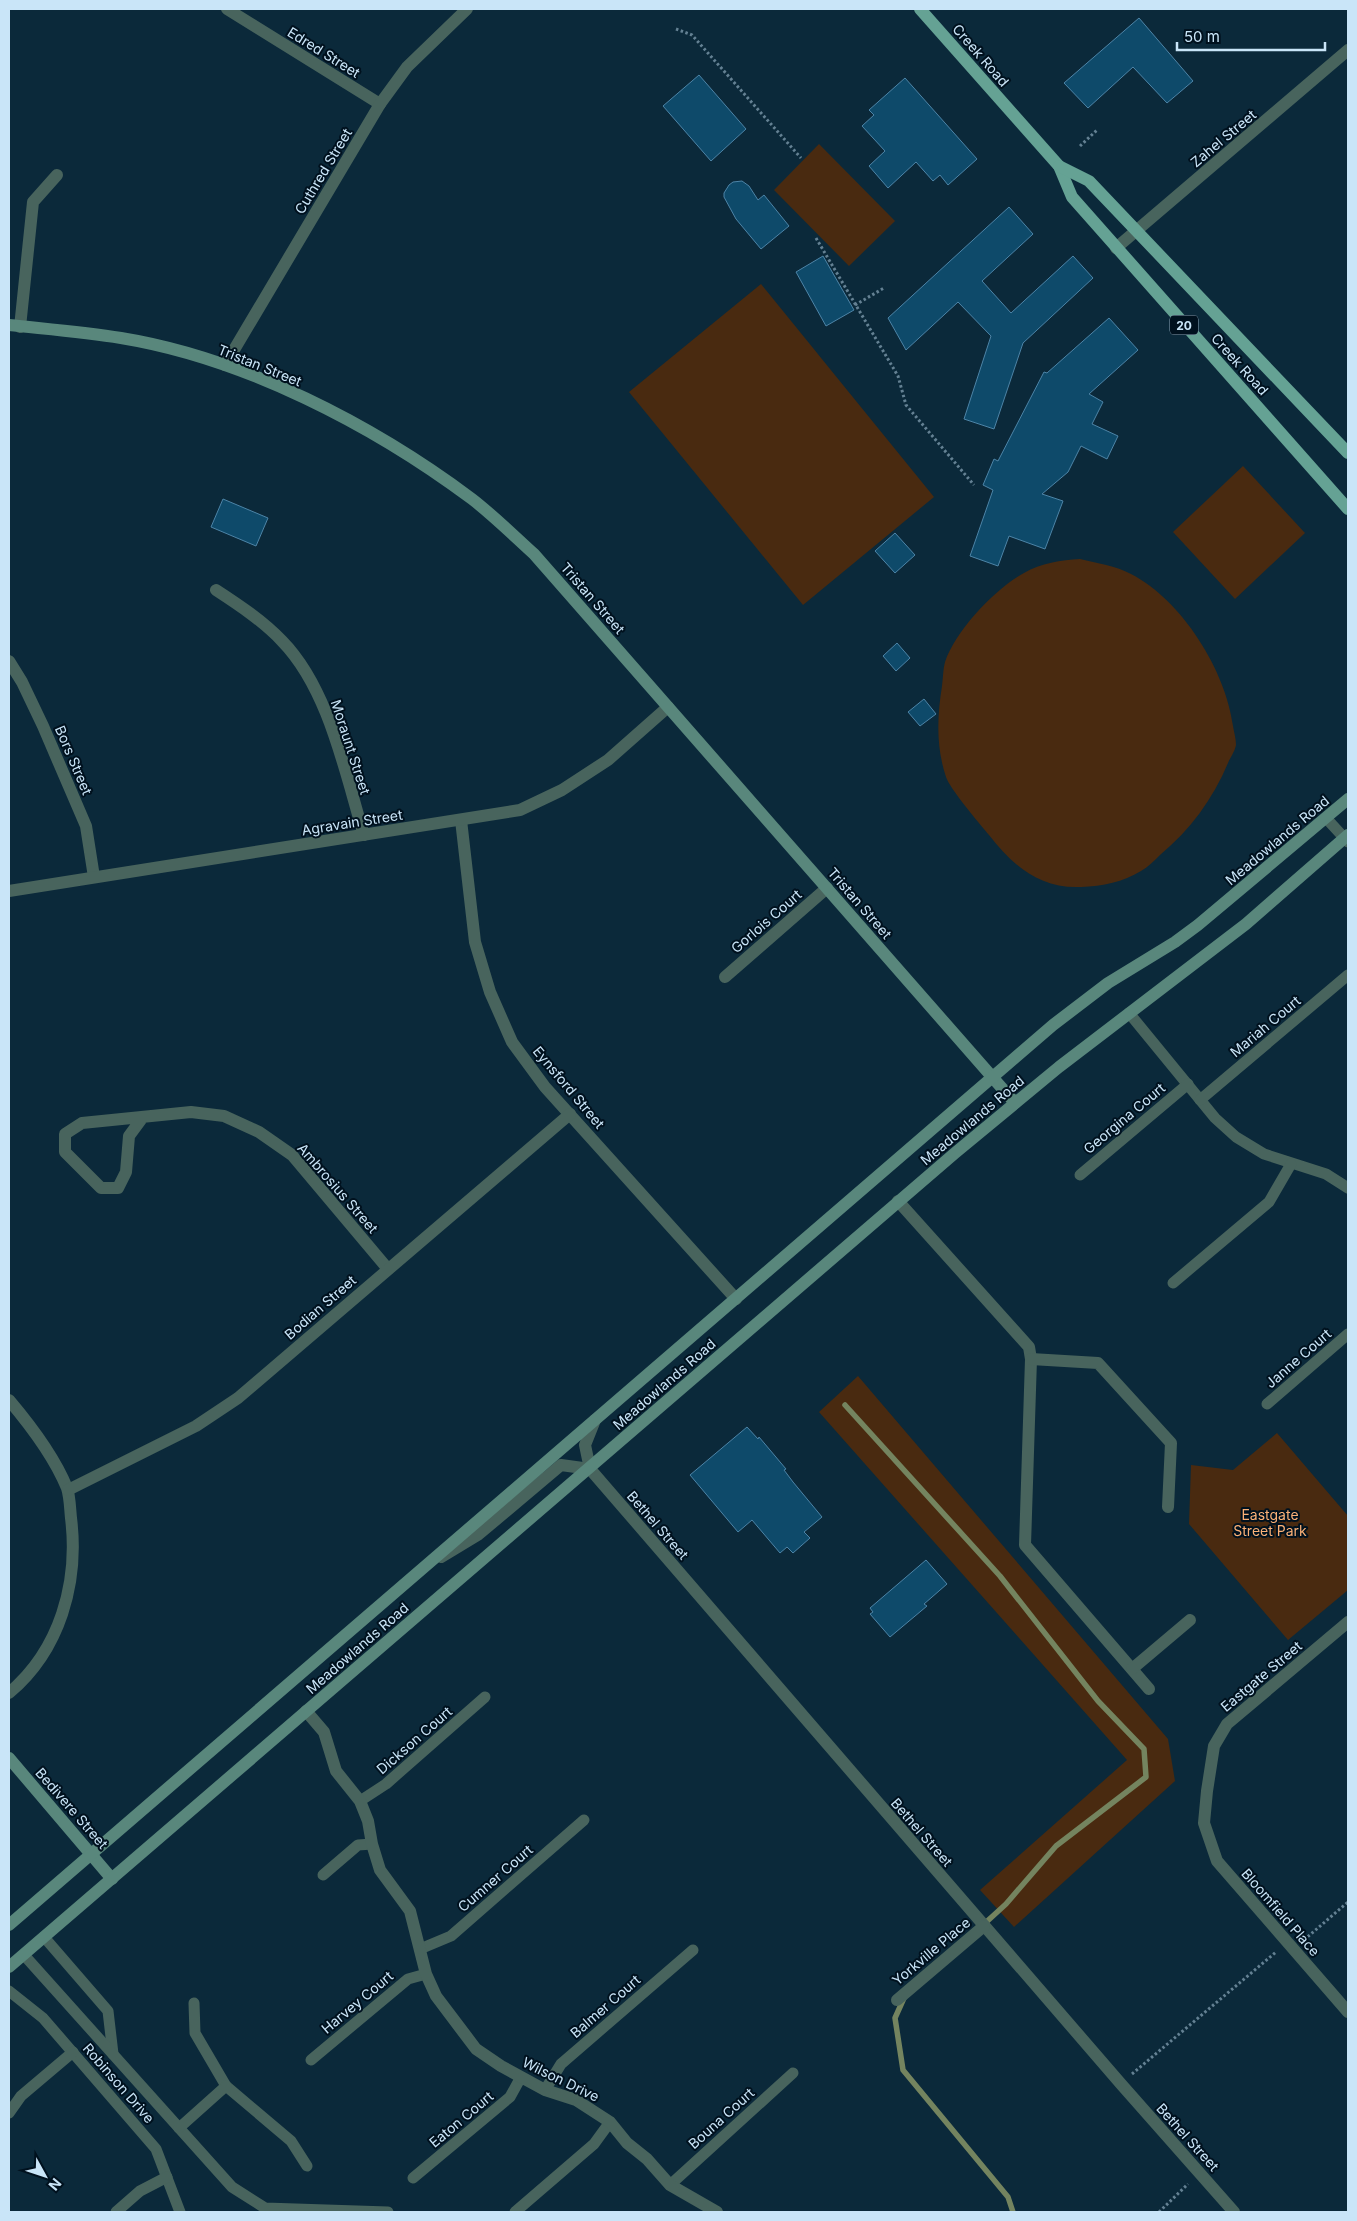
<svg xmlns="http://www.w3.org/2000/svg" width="1357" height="2221" viewBox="0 0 1357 2221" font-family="Inter,sans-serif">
  <rect width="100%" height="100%" fill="#0b293a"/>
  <g fill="#492a10">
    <path d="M 819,144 L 895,221 L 849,266 L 774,190 Z"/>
    <path d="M 761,284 L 934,497 L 803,605 L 629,392 Z"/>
    <path d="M 1243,466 L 1305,533 L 1235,599 L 1173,532 Z"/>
    <path d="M 1080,559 C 1097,563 1116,566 1131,574 C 1182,600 1226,671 1233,726 C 1234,732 1236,739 1236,745 C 1235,751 1230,758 1228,763 C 1213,799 1190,830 1160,855 C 1154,861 1148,867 1141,871 C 1123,882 1103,886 1081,887 C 1040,889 1013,866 989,835 C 979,823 950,789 946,777 C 936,747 937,717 942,686 C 943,678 943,669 945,662 C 956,630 995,589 1024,573 C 1041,563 1061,560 1080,559 Z"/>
    <path d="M 858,1376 L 1168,1739 L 1175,1781 L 1014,1927 L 980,1890 L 1127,1760 L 819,1412 Z"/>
    <path d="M 1277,1433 L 1348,1516 L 1348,1590 L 1288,1640 L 1189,1524 L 1191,1465 L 1233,1470 Z"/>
  </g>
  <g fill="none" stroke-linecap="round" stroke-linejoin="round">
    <g stroke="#74845f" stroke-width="5.5">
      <path d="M 845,1405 L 1000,1576 L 1098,1701 L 1144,1749 L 1146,1777 L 1056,1846 L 1006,1904 L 983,1925"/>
      <path d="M 904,1998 L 895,2018 L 903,2070 L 1008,2197 L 1013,2212"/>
    </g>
  </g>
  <g fill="#0e4a6a" stroke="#4d84a7">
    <path d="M 1139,18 L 1193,81 L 1167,103 L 1133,67 L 1088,108 L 1064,83 Z"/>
    <path d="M 699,75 L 746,129 L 711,161 L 663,106 Z"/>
    <path d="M 905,78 L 977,159 L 948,185 L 940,175 L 933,181 L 916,162 L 888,188 L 869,166 L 885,151 L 862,126 L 874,115 L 869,110 Z"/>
    <path d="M 742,181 L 749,186 L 758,200 L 764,195 L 789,226 L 761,249 L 736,219 L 724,197 L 724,193 L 729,185 L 733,182 Z"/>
    <path d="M 1009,207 L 1033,234 L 982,281 L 1011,313 L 1073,256 L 1093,278 L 1023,343 L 994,429 L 964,419 L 991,336 L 958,302 L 906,350 L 888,318 Z"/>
    <path d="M 823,256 L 854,310 L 826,326 L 796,272 Z"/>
    <path d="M 1109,318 L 1138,350 L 1089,394 L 1103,402 L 1092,424 L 1118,436 L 1107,459 L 1081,446 L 1068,472 L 1042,494 L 1063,501 L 1045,549 L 1009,536 L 998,566 L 970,556 L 993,490 L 983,485 L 994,459 L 998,461 L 1044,372 L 1047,373 Z"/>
    <path d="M 223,499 L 268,518 L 256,546 L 211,527 Z"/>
    <path d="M 895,533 L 915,555 L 895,573 L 875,551 Z"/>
    <path d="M 897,643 L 910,658 L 896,671 L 883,656 Z"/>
    <path d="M 924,699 L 936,714 L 920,726 L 908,712 Z"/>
    <path d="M 747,1427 L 758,1439 L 759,1437 L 786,1469 L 784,1470 L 793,1482 L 822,1517 L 804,1532 L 810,1538 L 793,1553 L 787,1547 L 780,1553 L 752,1520 L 738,1532 L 690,1475 Z"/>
    <path d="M 926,1560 L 947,1584 L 924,1604 L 927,1606 L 890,1637 L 870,1614 L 873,1612 L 870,1608 Z"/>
  </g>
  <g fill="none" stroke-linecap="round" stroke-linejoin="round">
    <g stroke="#648193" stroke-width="3" stroke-dasharray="2.5 2.5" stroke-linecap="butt">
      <path d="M 676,29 L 692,35 L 801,158"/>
      <path d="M 1080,146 L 1097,130"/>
      <path d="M 816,238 L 898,376 L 906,405 L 974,485"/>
      <path d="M 855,305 L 884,288"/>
      <path d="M 1304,1940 L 1348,1902"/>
      <path d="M 1132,2074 L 1276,1952"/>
      <path d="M 1159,2212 L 1188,2184"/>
    </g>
    <g stroke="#48645d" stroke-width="11">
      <path d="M 1326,818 L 1348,842"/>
      <path d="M 1129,1013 L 1215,1118 L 1236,1137 L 1264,1154 L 1326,1174 L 1348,1188"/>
      <path d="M 1200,1100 L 1348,975"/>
      <path d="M 1080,1175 L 1188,1084"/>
      <path d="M 1173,1283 L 1269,1202 L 1291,1164"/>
      <path d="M 1267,1404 L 1348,1334"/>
      <path d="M 360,1801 L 386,1784 L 485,1697"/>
      <path d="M 323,1875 L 358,1845 L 372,1844"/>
      <path d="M 44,1937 L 108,2011 L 113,2054"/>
      <path d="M 420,1949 L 451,1936 L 584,1820"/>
      <path d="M 24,1955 L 232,2187 L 265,2208 L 388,2212"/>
      <path d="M 9,1991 L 43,2018 L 156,2149 L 180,2212"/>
      <path d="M 194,2003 L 195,2033 L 226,2086 L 291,2141 L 307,2166"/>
      <path d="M 311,2060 L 408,1979 L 426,1974"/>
      <path d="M 545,2090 L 561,2064 L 693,1950"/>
      <path d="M 9,2113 L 21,2096 L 73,2052"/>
      <path d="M 179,2128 L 226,2086"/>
      <path d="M 413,2178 L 510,2097 L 521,2077"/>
      <path d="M 670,2185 L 793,2073"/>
      <path d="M 116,2212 L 140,2191 L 167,2177"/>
      <path d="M 515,2212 L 594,2144 L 610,2122"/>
    </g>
    <g stroke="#48645d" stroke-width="12">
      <path d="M 227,9 L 380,104"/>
      <path d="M 1116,248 L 1348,50"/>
      <path d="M 20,327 L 33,202 L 57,175"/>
      <path d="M 225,365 L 380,104 L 407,67 L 467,9"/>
      <path d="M 216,590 C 239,605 263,621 282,641 C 329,689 345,773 364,835"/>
      <path d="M 9,661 L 22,682 L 43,726 L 86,826 L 94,877"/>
      <path d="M 461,820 L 475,942 L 490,992 L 512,1042 L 545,1087 L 736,1299"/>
      <path d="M 9,891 L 520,810 L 562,790 L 608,760 L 668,707"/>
      <path d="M 725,977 L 827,888"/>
      <path d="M 143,1117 L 129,1136 L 126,1172 L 118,1188 L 101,1188 L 65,1152 L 65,1134 L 82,1123 L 191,1112 L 224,1116 L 259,1132 L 292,1155 L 388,1269"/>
      <path d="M 898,1201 L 1029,1347 L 1031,1359 L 1025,1545 L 1149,1689"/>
      <path d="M 1031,1359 L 1098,1363 L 1171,1443 L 1168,1507"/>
      <path d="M 9,1400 C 31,1426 54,1456 67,1488 C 70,1497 70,1509 71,1518 C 79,1583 60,1650 9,1693"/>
      <path d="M 595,1420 L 585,1445 L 590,1469 L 1121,2084 L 1234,2212"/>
      <path d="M 68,1490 L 196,1426 L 238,1398 L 570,1114"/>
      <path d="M 441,1557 L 479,1534 L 561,1465 L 590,1469"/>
      <path d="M 1348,1622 L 1227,1724 L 1214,1746 L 1207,1791 L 1204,1823 L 1217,1861 L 1348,2012"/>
      <path d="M 1132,1669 L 1190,1620"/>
      <path d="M 306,1711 L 324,1732 L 336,1771 L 360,1801 L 368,1821 L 372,1844 L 380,1870 L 410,1911 L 426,1974 L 436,1996 L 476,2049 L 501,2066 L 545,2090 L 576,2100 L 610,2122 L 627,2143 L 647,2159 L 670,2185 L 717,2212"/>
      <path d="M 897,2000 L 984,1926"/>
    </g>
    <g stroke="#59877c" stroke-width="12">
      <path d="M 9,325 C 46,329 84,332 121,338 C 244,358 373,425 472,499 C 494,516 514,536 534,554 L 1015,1103"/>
      <path d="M 9,1758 L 112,1879"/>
      <path d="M 9,1925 L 1053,1025 L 1108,983 L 1175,942 L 1198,925 L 1348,799"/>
      <path d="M 9,1967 L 955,1153 L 1059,1067 L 1246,924 L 1348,835"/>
    </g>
    <g stroke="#65a294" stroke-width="12">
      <path d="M 920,9 L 1059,166 L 1072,197 L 1348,509"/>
      <path d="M 1059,166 L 1089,181 L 1348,453"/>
    </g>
  </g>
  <g text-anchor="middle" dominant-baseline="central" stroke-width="4" stroke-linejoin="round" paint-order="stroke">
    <rect fill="#00111e" stroke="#8da5b7" stroke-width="1" x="1170" y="315.5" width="28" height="19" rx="4"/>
    <g font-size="12" font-weight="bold" fill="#c9e5f8">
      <text x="1184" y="325">20</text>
    </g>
    <g font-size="14" fill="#c9e5f8" stroke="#00111e">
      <text transform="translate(324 52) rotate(32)">Edred Street</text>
      <text transform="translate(981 55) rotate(49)">Creek Road</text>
      <text transform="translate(1223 138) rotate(-40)">Zahel Street</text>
      <text transform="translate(323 171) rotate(-59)">Cuthred Street</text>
      <text transform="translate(1240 364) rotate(48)">Creek Road</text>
      <text transform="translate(260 365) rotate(22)">Tristan Street</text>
      <text transform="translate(593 598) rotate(49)">Tristan Street</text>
      <text transform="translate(351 747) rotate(72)">Moraunt Street</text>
      <text transform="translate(74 760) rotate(67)">Bors Street</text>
      <text transform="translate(352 822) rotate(-9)">Agravain Street</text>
      <text transform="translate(1277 840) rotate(-40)">Meadowlands Road</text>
      <text transform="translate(860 903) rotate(49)">Tristan Street</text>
      <text transform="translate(766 921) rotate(-41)">Gorlois Court</text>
      <text transform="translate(1265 1026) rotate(-40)">Mariah Court</text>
      <text transform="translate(569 1087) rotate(50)">Eynsford Street</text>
      <text transform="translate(1124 1118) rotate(-40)">Georgina Court</text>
      <text transform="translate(972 1120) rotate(-40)">Meadowlands Road</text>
      <text transform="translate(338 1188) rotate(49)">Ambrosius Street</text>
      <text transform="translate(320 1307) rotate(-41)">Bodian Street</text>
      <text transform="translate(1298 1358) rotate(-41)">Janne Court</text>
      <text transform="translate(664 1384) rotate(-41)">Meadowlands Road</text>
      <text transform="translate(658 1525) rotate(49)">Bethel Street</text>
      <text transform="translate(357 1648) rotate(-41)">Meadowlands Road</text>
      <text transform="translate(1261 1676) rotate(-40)">Eastgate Street</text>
      <text transform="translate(414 1740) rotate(-41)">Dickson Court</text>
      <text transform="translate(72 1808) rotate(49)">Bedivere Street</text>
      <text transform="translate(922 1832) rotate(49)">Bethel Street</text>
      <text transform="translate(495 1878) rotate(-41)">Cumner Court</text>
      <text transform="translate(1281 1912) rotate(49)">Bloomfield Place</text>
      <text transform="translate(931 1951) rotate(-40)">Yorkville Place</text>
      <text transform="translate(357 2002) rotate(-40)">Harvey Court</text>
      <text transform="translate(605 2006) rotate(-41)">Balmer Court</text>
      <text transform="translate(561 2079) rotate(26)">Wilson Drive</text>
      <text transform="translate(119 2083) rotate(49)">Robinson Drive</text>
      <text transform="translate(721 2118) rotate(-42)">Bouna Court</text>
      <text transform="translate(461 2119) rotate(-40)">Eaton Court</text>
      <text transform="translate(1188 2137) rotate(48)">Bethel Street</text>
    </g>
    <g font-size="14" fill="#fbb177" stroke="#00111e">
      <text x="1270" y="1514">Eastgate<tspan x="1270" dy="16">Street Park</tspan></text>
    </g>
  </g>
  <rect width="1357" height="2221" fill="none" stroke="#c9e5f8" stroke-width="20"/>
  <g transform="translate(45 2176) rotate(130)" stroke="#00111e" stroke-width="4" paint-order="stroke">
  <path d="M0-4L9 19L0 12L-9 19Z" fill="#c9e5f8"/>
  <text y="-8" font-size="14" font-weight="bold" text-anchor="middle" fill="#c9e5f8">N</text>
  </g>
  <path d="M1177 42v8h148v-8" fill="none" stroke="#c9e5f8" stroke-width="2.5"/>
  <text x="1184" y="42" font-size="15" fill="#c9e5f8" stroke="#00111e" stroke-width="4" paint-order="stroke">50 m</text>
</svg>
